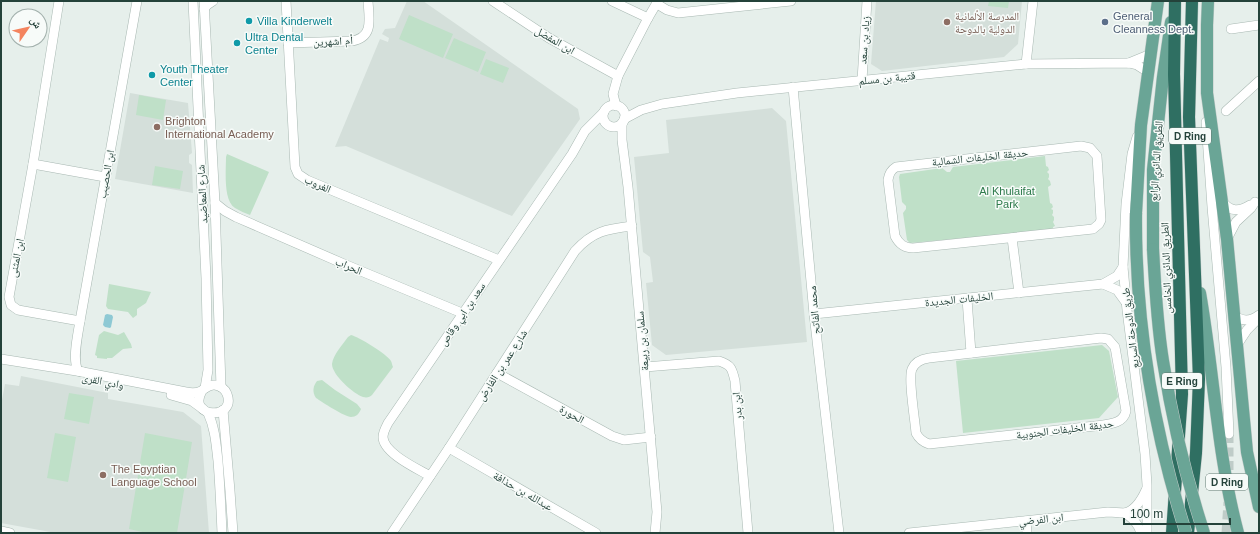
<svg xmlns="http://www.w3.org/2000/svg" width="1260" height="534" viewBox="0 0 1260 534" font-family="Helvetica,'Noto Naskh Arabic',sans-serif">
  <rect width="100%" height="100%" fill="#e6efeb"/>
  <g fill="#d4dfda">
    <path d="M 407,1 L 423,1 L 578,109 L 580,119 L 512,216 L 346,146 L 335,147 L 380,39 L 388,42 L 389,38 L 382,34 L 385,29 L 395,28 Z"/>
    <path d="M 876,1 L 1022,1 L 1018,44 L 1004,57 L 882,71 L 871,64 Z"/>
    <path d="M 130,93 L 188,103 L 192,153 L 189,155 L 189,163 L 192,165 L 193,193 L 115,179 Z"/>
    <path d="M 772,108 L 786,121 L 807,342 L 666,355 L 652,345 L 646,283 L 653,282 L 650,257 L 643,252 L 634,157 L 669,153 L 666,120 Z"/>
    <path d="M 21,376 L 108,393 L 108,399 L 183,412 L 201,426 L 209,533 L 56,533 L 1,523 L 1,405 L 5,384 L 19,386 Z"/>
  </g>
  <g fill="#bfe0c8">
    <path d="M 989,1 L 1009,1 L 1008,8 L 988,6 Z"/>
    <path d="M 409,15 L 453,34 L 443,58 L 399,39 Z"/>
    <path d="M 454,38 L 486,52 L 478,72 L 445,58 Z"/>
    <path d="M 486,59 L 509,68 L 503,83 L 480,74 Z"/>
    <path d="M 139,95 L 166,100 L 163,120 L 136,115 Z"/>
    <path d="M 227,154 L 269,172 L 250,215 C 245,213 240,211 235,208 C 223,200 226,171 226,157 Z"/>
    <path d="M 1045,156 L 1046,166 L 1048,167 L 1049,170 L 1047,172 L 1049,174 L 1049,177 L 1048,179 L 1050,181 L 1051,185 L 1048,187 L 1050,203 L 1052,204 L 1053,207 L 1051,209 L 1053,210 L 1053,213 L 1052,215 L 1054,217 L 1054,220 L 1053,222 L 1055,226 L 1053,227 L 1053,230 L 910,243 L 907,240 L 903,213 L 906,209 L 906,206 L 902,202 L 899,177 L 900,174 L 942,168 L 947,172 L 950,172 L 953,167 Z"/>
    <path d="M 155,166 L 183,171 L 180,189 L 152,185 Z"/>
    <path d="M 109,284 L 151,292 L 146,303 L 137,309 L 137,315 L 133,318 L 128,312 L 108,309 L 106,306 Z"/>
    <path d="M 104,331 L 118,335 L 124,332 L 131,344 L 132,348 L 123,349 L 112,358 L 107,358 L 107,359 L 97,358 L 97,356 L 95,355 L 99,335 Z"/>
    <path d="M 351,335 C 359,337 387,354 391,361 C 392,363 392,365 393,367 L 372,395 C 370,397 367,398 363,397 C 354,394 332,375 332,364 C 333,355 343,344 348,337 Z"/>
    <path d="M 1102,345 L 1109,351 L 1118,397 L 1099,418 L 963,433 L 956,361 Z"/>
    <path d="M 322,380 L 335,390 L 357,404 L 361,409 C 359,414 356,417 351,417 C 345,417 322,402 316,398 C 312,392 313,386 317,381 Z"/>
    <path d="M 69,393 L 94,397 L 89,424 L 64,419 Z"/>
    <path d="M 55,433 L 76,437 L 68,482 L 47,478 Z"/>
    <path d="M 145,433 L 192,442 L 177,533 L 147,533 L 129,529 Z"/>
  </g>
  <path fill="#8ec9d4" d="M 107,314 L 112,315 L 113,317 L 111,327 L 110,328 L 105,327 L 103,325 L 105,315 Z"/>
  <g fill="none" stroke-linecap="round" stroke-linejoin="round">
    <g stroke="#bfccc8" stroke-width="9" stroke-dasharray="9 4.5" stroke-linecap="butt">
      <path d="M 1229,434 L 1229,470"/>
      <path d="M 1226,533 L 1228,502"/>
    </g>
    <defs>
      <g id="minor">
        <path d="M 59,1 L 33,164 L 9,297 L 11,305 L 18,310 L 80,321"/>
        <path d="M 193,1 L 206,278 L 208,370 L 205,388"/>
        <path d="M 204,1 L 215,203 L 221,387"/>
        <path d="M 286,1 L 295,167 L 298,174 L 307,180 L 499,260"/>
        <path d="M 493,1 L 549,38 L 618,76"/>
        <path d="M 612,1 L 648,18"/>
        <path d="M 657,4 L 667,10 L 678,13 L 791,1"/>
        <path d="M 204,9 L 207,5 L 213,1"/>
        <path d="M 1231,29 L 1259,25"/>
        <path d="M 288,43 L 352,41 C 374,37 369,19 368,1"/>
        <path d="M 1129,63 L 1151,54"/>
        <path d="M 1026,64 L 1033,1"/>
        <path d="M 862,80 L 867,1"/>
        <path d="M 793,87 L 814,314 L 839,533"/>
        <circle cx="614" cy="116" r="11"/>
        <path d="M 616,106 L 613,94 L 618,76 L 648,18 L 658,1"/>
        <path d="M 1226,111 L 1259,81"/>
        <path d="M 624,119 L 641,110 L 662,104 L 737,93 L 1026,64 L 1129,63 L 1137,65 L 1148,72"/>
        <path d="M 1206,122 L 1212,207 L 1226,367 L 1229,434"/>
        <path d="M 622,123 L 622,140 L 628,187 L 657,512 L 655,533"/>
        <path d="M 1137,137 L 1132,154 L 1126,204 L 1123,267 L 1127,310 L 1145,454 L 1147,485 L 1147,533"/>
        <path d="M 1081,146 L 1090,148 L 1097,156 L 1101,220 L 1099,224 L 1093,229 L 913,248 C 904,248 899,244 895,236 L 888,180 C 889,173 891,170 896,167 Z"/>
        <path d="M 33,164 L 105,177"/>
        <path d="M 1222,201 C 1230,212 1239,212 1250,205"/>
        <path d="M 215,203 L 225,211 L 236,217 L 344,264 L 462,313"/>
        <path d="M 1012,238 L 1019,293"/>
        <path d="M 1227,239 L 1236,222 L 1251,208 L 1255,202"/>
        <path d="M 1103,284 L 1117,290 L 1125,301"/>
        <path d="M 967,299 L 971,353"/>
        <path d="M 814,314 L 1103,284 L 1117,276 L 1123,267"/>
        <path d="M 1234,315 C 1242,322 1251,321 1259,315"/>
        <path d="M 1101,338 L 1108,339 L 1115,347 L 1126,411 C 1123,425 1107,424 1095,426 L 929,444 C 923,442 919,439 916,433 C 915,420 908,378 912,369 C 915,362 922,359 929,358 Z"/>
        <path d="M 1237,345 L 1247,330 L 1259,318"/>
        <path d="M 1,359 L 83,372 L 186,392 C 191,393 197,393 201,391 C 206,388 209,384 215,385 C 221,386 225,389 227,394 C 237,421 186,418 202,391"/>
        <path d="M 645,367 L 719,361 C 731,365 732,368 735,381 L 748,533"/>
        <path d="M 83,372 L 78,371 C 72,359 78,334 80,321 L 137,1"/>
        <path d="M 497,373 L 612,436 L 624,440 L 651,437"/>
        <path d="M 171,395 L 192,401 L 203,409"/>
        <path d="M 223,410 L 230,491 L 233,533"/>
        <path d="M 208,413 C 215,428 216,444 218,461 C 220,485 221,509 222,533"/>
        <path d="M 449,448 L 596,533"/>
        <path d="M 430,476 C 418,469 383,453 383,437 C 383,432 386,427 388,423 L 572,154 L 585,131 L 604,112"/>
        <path d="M 1125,513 C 1133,519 1138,523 1141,533"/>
        <path d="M 1026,521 L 1027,533"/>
        <path d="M 1,531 L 10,533"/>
        <path d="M 392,533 L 449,448 L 575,251 C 593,231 607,229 632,226"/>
        <path d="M 909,533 L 1108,512 C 1113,512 1119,513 1124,513 C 1135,511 1142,499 1146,490"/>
      </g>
      <g id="major">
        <path d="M 1208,1 L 1207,25 L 1207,93 L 1227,239 L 1247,452 L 1259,507"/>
        <path d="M 1136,213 L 1141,125 L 1158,1"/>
        <path d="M 1153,249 L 1153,170 L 1163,77 L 1171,22"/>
        <path d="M 1200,293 C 1214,373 1217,454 1238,533"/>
      </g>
      <g id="highway">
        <path d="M 1172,533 L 1182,394 L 1174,74 L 1175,1"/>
        <path d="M 1188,533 L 1196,453 L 1199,379 L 1189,117 L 1192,1"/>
      </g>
    </defs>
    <use href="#minor" stroke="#a8b8b2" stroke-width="10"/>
    <use href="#major" stroke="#c2cac8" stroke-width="13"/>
    <use href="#highway" stroke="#c2cac8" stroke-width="13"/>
    <use href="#minor" stroke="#fff" stroke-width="9"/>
    <use href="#major" stroke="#6aa596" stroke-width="12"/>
    <use href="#highway" stroke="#2f6f62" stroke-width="12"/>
    <defs>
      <g id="major-bridge">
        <path d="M 1136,213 C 1135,322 1153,429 1186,533"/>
        <path d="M 1153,249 C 1155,286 1157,324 1163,361 C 1172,419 1186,478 1204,533"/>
      </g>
    </defs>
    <use href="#major-bridge" stroke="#c2cac8" stroke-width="13" stroke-linecap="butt"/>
    <use href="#major-bridge" stroke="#6aa596" stroke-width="12"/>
  </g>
  <g fill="#0f9aa8" stroke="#f7fbf9" stroke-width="1.5">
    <circle cx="249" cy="21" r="4"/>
    <circle cx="237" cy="43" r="4"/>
    <circle cx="152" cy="75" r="4"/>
  </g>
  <g fill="#8d6e63" stroke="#f7fbf9" stroke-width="1.5">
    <circle cx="947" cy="22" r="4"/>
    <circle cx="157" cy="127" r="4"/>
    <circle cx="103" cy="475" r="4"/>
  </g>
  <circle fill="#5c6f8a" stroke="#f7fbf9" stroke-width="1.5" cx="1105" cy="22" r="4"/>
  <g text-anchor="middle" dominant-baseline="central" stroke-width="3" stroke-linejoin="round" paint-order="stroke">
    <g fill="#f7fbf9" stroke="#637a73" stroke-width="1">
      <rect x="1169" y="128" width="42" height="16" rx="3"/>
      <rect x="1162" y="373" width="40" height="16" rx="3"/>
      <rect x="1206" y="474" width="42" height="16" rx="3"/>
    </g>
    <g font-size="10" font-weight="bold" fill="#24423a">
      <text x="1190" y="136">D Ring</text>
      <text x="1182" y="381">E Ring</text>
      <text x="1227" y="482">D Ring</text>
    </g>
    <g font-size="11" fill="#785e54" stroke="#f7fbf9" text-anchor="start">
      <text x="955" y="16">المدرسة الألمانية<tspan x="955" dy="13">الدولية بالدوحة</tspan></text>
      <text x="165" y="121">Brighton<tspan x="165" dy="13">International Academy</tspan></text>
      <text x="111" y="469">The Egyptian<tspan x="111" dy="13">Language School</tspan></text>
    </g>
    <g font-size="11" fill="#4e5e75" stroke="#f7fbf9" text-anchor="start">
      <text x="1113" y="16">General<tspan x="1113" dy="13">Cleanness Dept.</tspan></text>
    </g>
    <g font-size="11" fill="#0d838f" stroke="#f7fbf9" text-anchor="start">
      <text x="257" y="21">Villa Kinderwelt</text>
      <text x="245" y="37">Ultra Dental<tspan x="245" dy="13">Center</tspan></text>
      <text x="160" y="69">Youth Theater<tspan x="160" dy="13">Center</tspan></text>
    </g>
    <g font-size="11" fill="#24423a" stroke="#f7fbf9">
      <text transform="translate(555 40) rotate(30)">ابن المفضل</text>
      <text transform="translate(864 40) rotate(-86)">زياد بن سعد</text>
      <text transform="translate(333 41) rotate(-3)">أم اشهرين</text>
      <text transform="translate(887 78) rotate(-6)">قتيبة بن مسلم</text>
      <text transform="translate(980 157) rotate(-6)">حديقة الخليفات الشمالية</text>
      <text transform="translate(1156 161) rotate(-86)">الطريق الدائري الرابع</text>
      <text transform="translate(106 174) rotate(-80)">ابن الحصيب</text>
      <text transform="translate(318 184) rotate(24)">الغروب</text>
      <text transform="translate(202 194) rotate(-93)">شارع المعاضيد</text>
      <text transform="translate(16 258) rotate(-79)">ابن المثنى</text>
      <text transform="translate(349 266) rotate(23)">الحراب</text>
      <text transform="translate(1166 268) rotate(-92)">الطريق الدائري الخامس</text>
      <text transform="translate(959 299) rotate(-6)">الخليفات الجديدة</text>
      <text transform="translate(814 310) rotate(-95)">محمد الفاتح</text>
      <text transform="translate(462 314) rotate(-56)">سعد بن ابي وقاص</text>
      <text transform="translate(1130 328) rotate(-97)">طريق الدوحة السريع</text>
      <text transform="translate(642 341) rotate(-95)">سلمان بن ربيعة</text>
      <text transform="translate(502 365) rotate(-57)">شارع عمر بن الفارض</text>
      <text transform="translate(103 381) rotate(11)">وادي القرى</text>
      <text transform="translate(737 406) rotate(-95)">ابن بدر</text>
      <text transform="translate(572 414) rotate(29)">الحورة</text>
      <text transform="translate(1065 429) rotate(-7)">حديقة الخليفات الجنوبية</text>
      <text transform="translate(523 491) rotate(30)">عبدالله بن حذافة</text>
      <text transform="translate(1041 519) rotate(-6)">ابن الفرضي</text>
    </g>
    <g font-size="11" fill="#2d7a4b" stroke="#f7fbf9">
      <text x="1007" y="191">Al Khulaifat<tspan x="1007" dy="13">Park</tspan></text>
    </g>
  </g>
  <rect width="1260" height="534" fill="none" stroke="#24423a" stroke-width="4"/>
  <g transform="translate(28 28) rotate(56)"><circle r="19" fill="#f7fbf9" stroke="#a3b1ad"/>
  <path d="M0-3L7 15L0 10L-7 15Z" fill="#f4845f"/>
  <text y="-6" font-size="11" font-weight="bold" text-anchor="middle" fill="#24423a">ش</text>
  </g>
  <path d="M1124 518v6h106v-6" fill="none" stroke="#24423a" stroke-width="2"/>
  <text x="1130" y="518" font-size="12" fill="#24423a" stroke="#f7fbf9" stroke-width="3" paint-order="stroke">100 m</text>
</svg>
